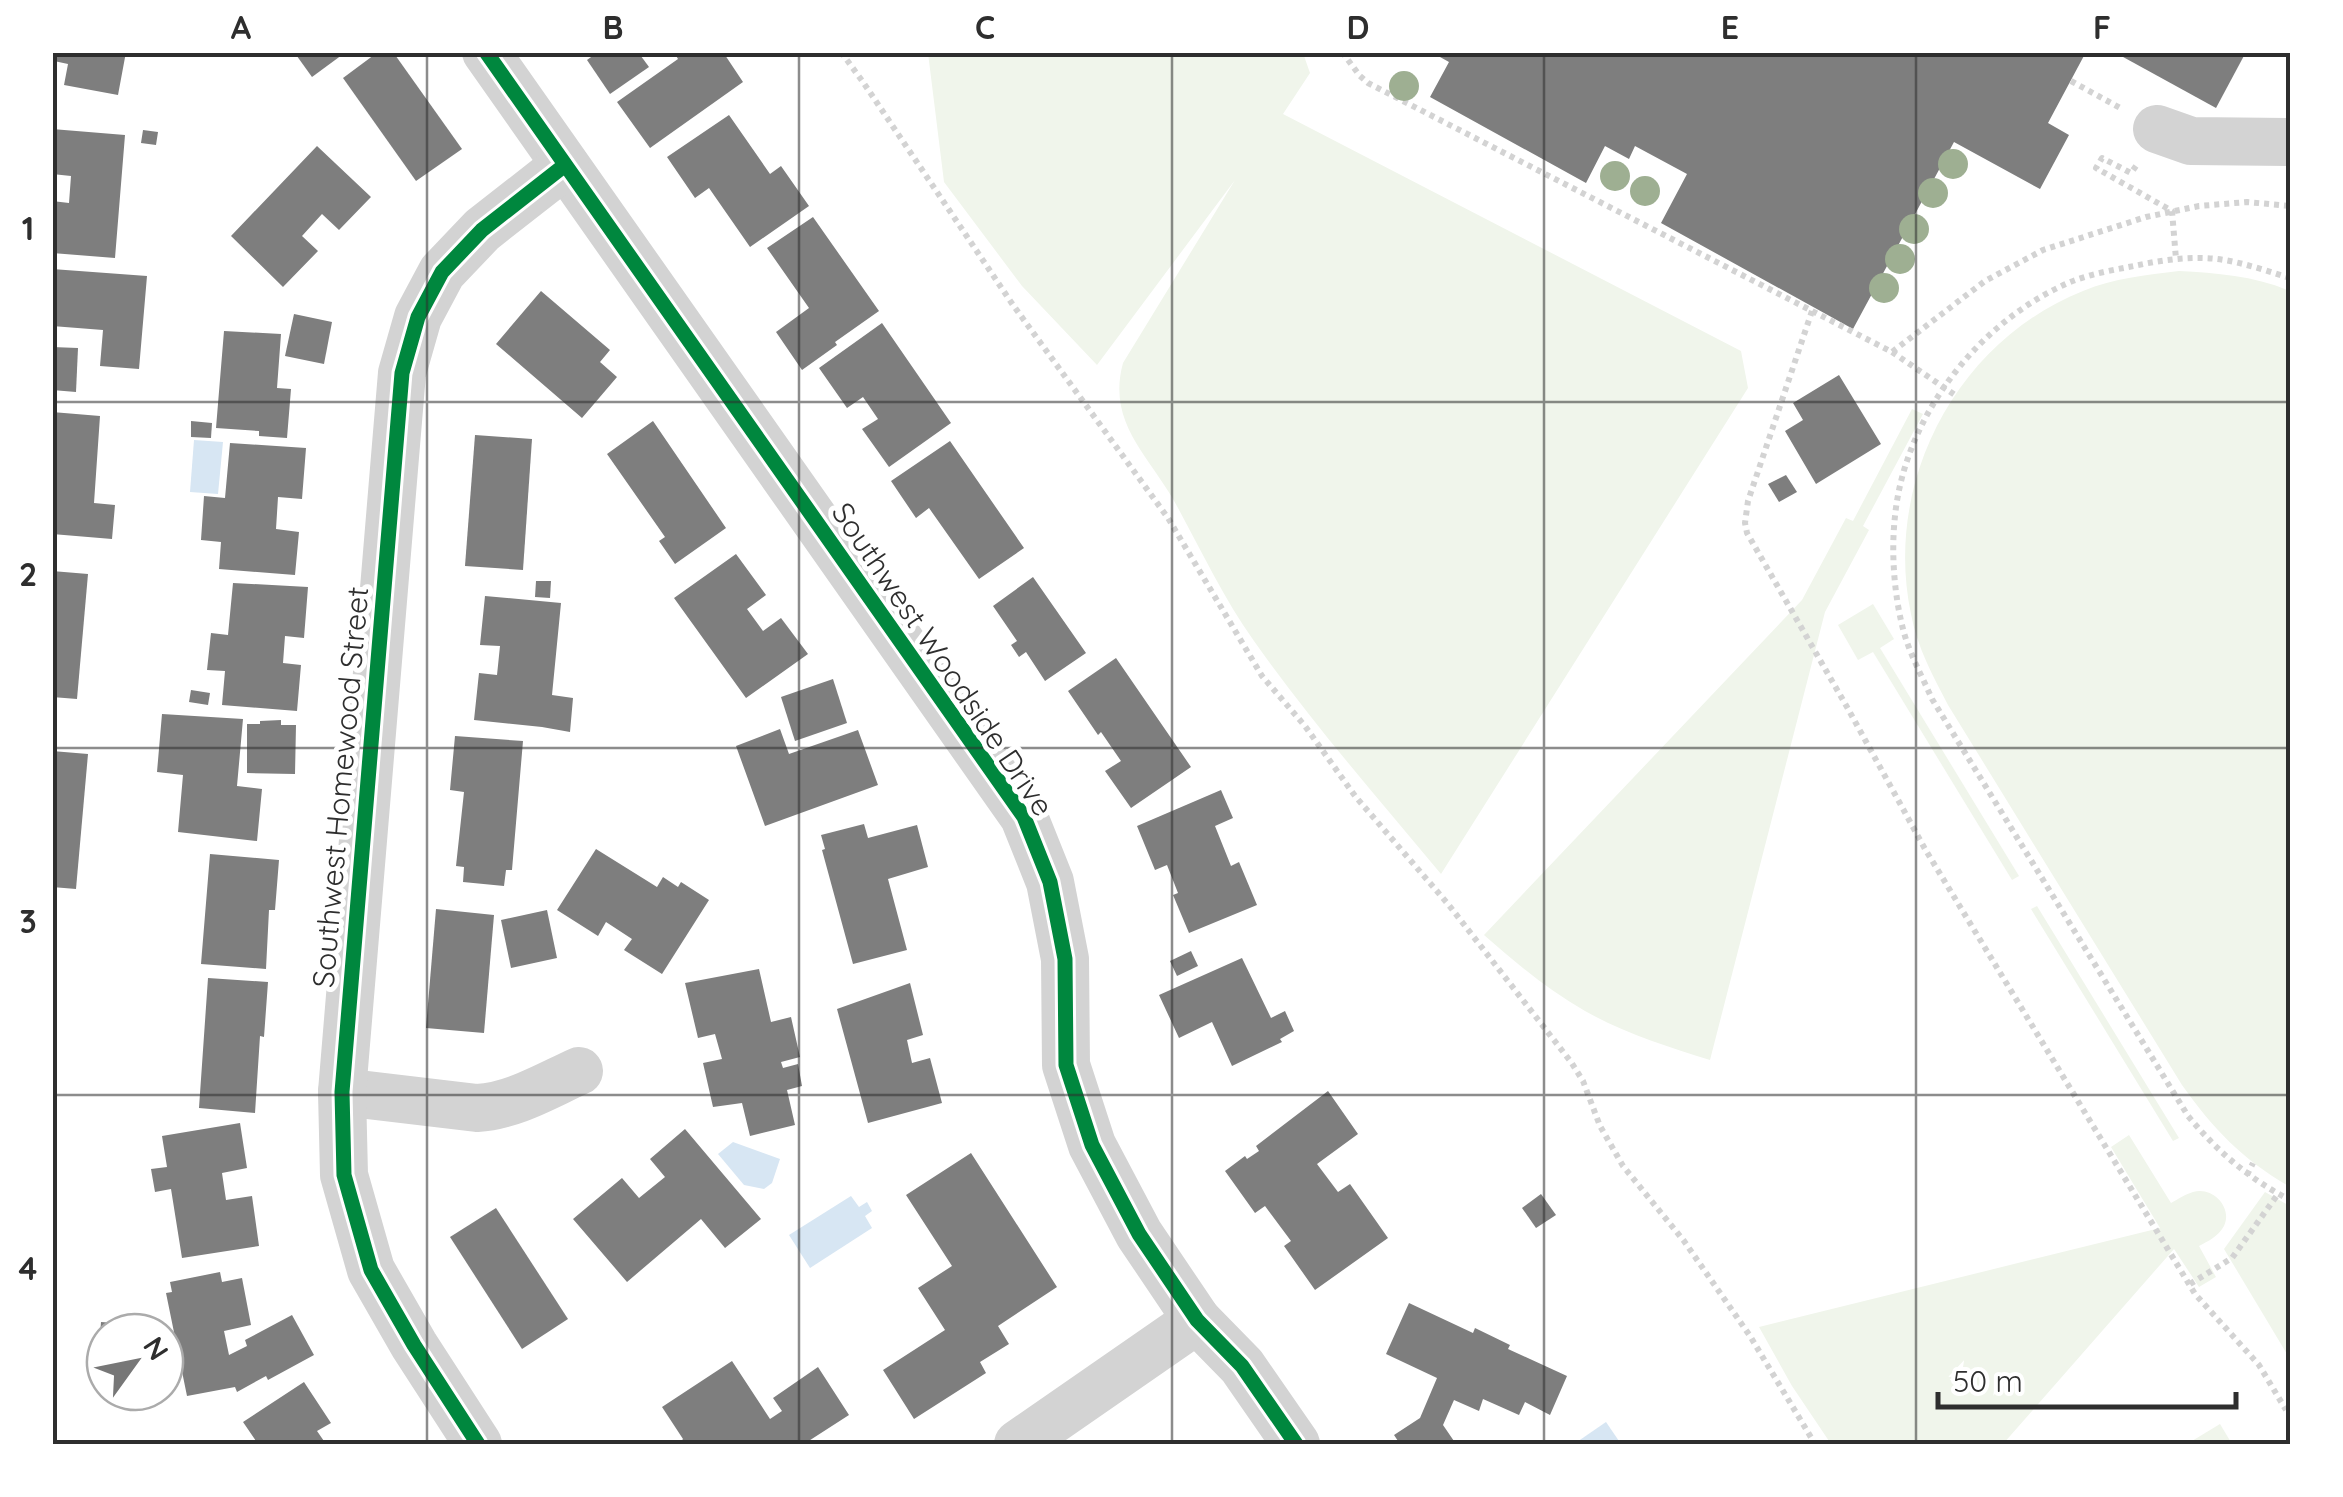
<svg xmlns="http://www.w3.org/2000/svg" width="2343" height="1497" viewBox="0 0 2343 1497" font-family="Quicksand,sans-serif">
  <rect width="100%" height="100%" fill="#fff"/>
  <g fill="#f0f5eb">
    <path d="M 928,53 L 1303,53 L 1310,73 L 1283,114 L 1741,351 L 1748,388 L 1441,874 C 1378,798 1311,722 1254,641 C 1224,599 1202,552 1178,508 C 1152,458 1106,425 1123,363 L 1235,180 L 1097,365 L 1022,286 L 944,182 Z"/>
    <path d="M 2179,271 C 2217,273 2255,276 2290,291 L 2290,1187 C 2241,1158 2215,1131 2182,1085 L 1948,705 C 1933,676 1917,647 1911,614 C 1883,482 1957,341 2083,291 C 2114,278 2146,275 2179,271 Z"/>
    <path d="M 1912,409 L 1923,414 L 1863,526 L 1869,530 L 1825,612 L 1710,1060 C 1668,1047 1624,1033 1585,1011 C 1548,990 1516,963 1484,935 L 1802,600 L 1846,518 L 1853,521 Z"/>
    <path d="M 1873,604 L 1894,639 L 1880,648 L 2019,876 L 2012,880 L 1873,652 L 1858,660 L 1838,625 Z"/>
    <path d="M 2037,906 L 2179,1138 L 2173,1141 L 2031,909 Z"/>
    <path d="M 2129,1135 L 2171,1203 C 2178,1199 2186,1194 2193,1192 C 2212,1186 2233,1207 2224,1226 C 2218,1237 2208,1241 2199,1246 L 2216,1277 L 2199,1287 L 2174,1249 L 2003,1444 L 1831,1444 L 1792,1386 L 1759,1327 L 2160,1228 L 2111,1147 Z"/>
    <path d="M 2265,1192 L 2290,1206 L 2290,1359 L 2224,1249 Z"/>
    <path d="M 2220,1424 L 2232,1444 L 2187,1444 Z"/>
  </g>
  <g fill="#d7e6f3">
    <path d="M 194,440 L 223,442 L 218,494 L 190,492 Z"/>
    <path d="M 733,1142 L 780,1159 L 772,1183 L 764,1189 L 744,1185 L 718,1154 Z"/>
    <path d="M 851,1196 L 859,1207 L 867,1202 L 872,1211 L 865,1216 L 872,1228 L 810,1268 L 789,1235 Z"/>
    <path d="M 1606,1422 L 1621,1444 L 1574,1444 Z"/>
  </g>
  <g fill="#7e7e7e">
    <path d="M 56,52 L 126,52 L 118,95 L 64,85 L 68,64 L 54,61 Z"/>
    <path d="M 294,52 L 346,52 L 312,77 Z"/>
    <path d="M 378,52 L 393,52 L 462,149 L 416,181 L 343,78 Z"/>
    <path d="M 598,52 L 638,52 L 649,67 L 610,94 L 587,60 Z"/>
    <path d="M 677,52 L 723,52 L 743,82 L 650,148 L 617,102 L 678,59 L 675,54 Z"/>
    <path d="M 1431,52 L 2086,52 L 2048,123 L 2069,135 L 2040,189 L 1954,142 L 1853,329 L 1661,223 L 1687,174 L 1635,146 L 1629,159 L 1605,146 L 1586,183 L 1430,97 L 1449,62 Z"/>
    <path d="M 2114,52 L 2246,52 L 2216,108 Z"/>
    <path d="M 729,115 L 770,174 L 781,166 L 809,206 L 750,247 L 709,188 L 695,198 L 667,157 Z"/>
    <path d="M 52,129 L 125,135 L 115,258 L 52,253 L 52,201 L 69,203 L 71,176 L 52,174 Z"/>
    <path d="M 143,130 L 158,132 L 156,145 L 141,143 Z"/>
    <path d="M 317,146 L 371,197 L 339,230 L 322,214 L 302,236 L 318,251 L 283,287 L 231,236 Z"/>
    <path d="M 813,217 L 879,311 L 835,342 L 837,345 L 802,370 L 776,332 L 809,308 L 767,248 Z"/>
    <path d="M 52,269 L 147,276 L 139,369 L 100,366 L 103,330 L 52,326 Z"/>
    <path d="M 541,291 L 610,350 L 600,362 L 617,377 L 582,418 L 496,344 Z"/>
    <path d="M 294,314 L 332,322 L 324,364 L 285,356 Z"/>
    <path d="M 882,323 L 951,423 L 889,467 L 862,429 L 878,419 L 863,397 L 847,408 L 819,368 Z"/>
    <path d="M 224,331 L 281,334 L 277,388 L 291,389 L 287,438 L 259,436 L 259,431 L 216,428 Z"/>
    <path d="M 52,347 L 78,348 L 76,392 L 52,390 Z"/>
    <path d="M 1839,375 L 1881,444 L 1816,484 L 1785,431 L 1803,420 L 1793,403 Z"/>
    <path d="M 52,412 L 100,416 L 94,503 L 115,505 L 112,539 L 52,534 Z"/>
    <path d="M 191,421 L 212,423 L 211,438 L 191,437 Z"/>
    <path d="M 653,421 L 726,528 L 675,564 L 659,541 L 665,537 L 607,454 Z"/>
    <path d="M 475,435 L 532,439 L 523,570 L 465,566 Z"/>
    <path d="M 950,441 L 1024,548 L 979,579 L 929,508 L 916,518 L 891,481 Z"/>
    <path d="M 230,443 L 306,448 L 302,499 L 278,497 L 276,529 L 299,532 L 295,575 L 219,569 L 221,542 L 201,540 L 204,496 L 225,498 Z"/>
    <path d="M 1786,475 L 1797,492 L 1779,502 L 1768,484 Z"/>
    <path d="M 736,554 L 766,595 L 747,609 L 763,631 L 781,618 L 808,654 L 746,698 L 674,598 Z"/>
    <path d="M 52,571 L 88,574 L 77,699 L 52,697 Z"/>
    <path d="M 1033,577 L 1086,653 L 1045,681 L 1026,652 L 1019,657 L 1011,645 L 1017,641 L 993,606 Z"/>
    <path d="M 536,581 L 551,581 L 550,598 L 535,597 Z"/>
    <path d="M 233,583 L 308,587 L 304,638 L 285,636 L 283,663 L 301,665 L 297,711 L 222,705 L 225,671 L 207,670 L 211,633 L 228,635 Z"/>
    <path d="M 485,596 L 561,603 L 552,695 L 573,698 L 570,732 L 542,727 L 474,720 L 479,673 L 497,675 L 500,646 L 480,645 Z"/>
    <path d="M 1116,658 L 1191,767 L 1131,808 L 1105,771 L 1121,761 L 1101,732 L 1098,735 L 1068,691 Z"/>
    <path d="M 833,679 L 847,723 L 795,741 L 781,697 Z"/>
    <path d="M 191,690 L 210,693 L 208,705 L 189,702 Z"/>
    <path d="M 162,714 L 243,719 L 237,786 L 262,789 L 257,841 L 178,832 L 183,775 L 157,772 Z"/>
    <path d="M 281,720 L 281,725 L 296,725 L 295,774 L 247,773 L 247,724 L 260,724 L 260,721 Z"/>
    <path d="M 780,729 L 789,754 L 858,730 L 878,785 L 765,826 L 736,746 Z"/>
    <path d="M 455,736 L 523,741 L 512,870 L 506,870 L 504,886 L 463,882 L 464,867 L 456,866 L 464,792 L 450,790 Z"/>
    <path d="M 52,751 L 88,754 L 76,889 L 52,887 Z"/>
    <path d="M 1221,790 L 1233,818 L 1215,826 L 1231,866 L 1239,862 L 1257,905 L 1189,933 L 1173,895 L 1178,893 L 1167,865 L 1155,870 L 1137,826 Z"/>
    <path d="M 864,824 L 868,838 L 917,825 L 928,867 L 888,879 L 907,950 L 853,964 L 822,850 L 825,849 L 821,835 Z"/>
    <path d="M 596,849 L 657,887 L 663,877 L 678,887 L 681,882 L 709,900 L 662,974 L 624,950 L 632,939 L 606,922 L 598,936 L 557,910 Z"/>
    <path d="M 210,854 L 279,860 L 275,910 L 269,910 L 266,969 L 201,964 Z"/>
    <path d="M 436,909 L 494,915 L 484,1033 L 426,1028 Z"/>
    <path d="M 547,910 L 557,958 L 511,968 L 501,920 Z"/>
    <path d="M 1191,951 L 1198,966 L 1177,976 L 1170,961 Z"/>
    <path d="M 1242,958 L 1271,1018 L 1285,1011 L 1294,1031 L 1280,1039 L 1282,1042 L 1232,1066 L 1212,1022 L 1179,1038 L 1159,995 Z"/>
    <path d="M 759,969 L 771,1022 L 791,1017 L 800,1057 L 781,1062 L 783,1068 L 798,1064 L 802,1086 L 787,1090 L 795,1125 L 750,1136 L 742,1103 L 713,1107 L 703,1063 L 722,1059 L 715,1034 L 698,1038 L 685,983 Z"/>
    <path d="M 208,978 L 268,982 L 264,1037 L 260,1036 L 255,1113 L 199,1108 Z"/>
    <path d="M 910,983 L 923,1035 L 907,1040 L 912,1063 L 930,1058 L 942,1103 L 868,1123 L 837,1009 Z"/>
    <path d="M 1328,1091 L 1358,1134 L 1317,1164 L 1338,1192 L 1350,1184 L 1388,1238 L 1315,1290 L 1284,1246 L 1291,1241 L 1265,1206 L 1255,1213 L 1225,1171 L 1245,1156 L 1247,1159 L 1259,1151 L 1256,1146 Z"/>
    <path d="M 240,1123 L 247,1168 L 222,1173 L 226,1200 L 252,1196 L 259,1246 L 182,1258 L 171,1189 L 155,1192 L 151,1169 L 167,1167 L 162,1136 Z"/>
    <path d="M 685,1129 L 761,1219 L 725,1248 L 701,1219 L 627,1282 L 573,1219 L 622,1178 L 639,1198 L 665,1177 L 650,1159 Z"/>
    <path d="M 971,1153 L 1057,1287 L 998,1326 L 1009,1344 L 980,1362 L 986,1373 L 914,1419 L 883,1370 L 945,1330 L 918,1288 L 952,1266 L 906,1195 Z"/>
    <path d="M 1541,1194 L 1556,1215 L 1536,1228 L 1522,1208 Z"/>
    <path d="M 496,1208 L 568,1319 L 522,1349 L 450,1237 Z"/>
    <path d="M 220,1272 L 222,1282 L 242,1278 L 251,1325 L 224,1331 L 229,1355 L 247,1346 L 245,1340 L 292,1315 L 314,1355 L 268,1380 L 266,1376 L 237,1392 L 235,1387 L 187,1396 L 166,1293 L 172,1292 L 170,1282 Z"/>
    <path d="M 1409,1303 L 1473,1333 L 1475,1328 L 1510,1345 L 1508,1349 L 1567,1376 L 1550,1415 L 1525,1402 L 1519,1415 L 1483,1399 L 1479,1411 L 1454,1400 L 1443,1425 L 1456,1444 L 1400,1444 L 1394,1435 L 1420,1418 L 1437,1378 L 1386,1354 Z"/>
    <path d="M 101,1322 L 115,1323 L 114,1328 L 125,1330 L 125,1332 L 105,1332 L 105,1336 L 100,1336 Z"/>
    <path d="M 732,1361 L 770,1419 L 782,1411 L 773,1398 L 818,1367 L 849,1415 L 804,1444 L 679,1444 L 683,1439 L 662,1407 Z"/>
    <path d="M 304,1382 L 331,1423 L 317,1431 L 326,1444 L 258,1444 L 243,1422 Z"/>
  </g>
  <g fill="none" stroke-linecap="round" stroke-linejoin="round">
    <g stroke="#d3d3d3" stroke-width="6" stroke-dasharray="5 5" stroke-linecap="butt">
      <path d="M 841,52 L 863,82 L 1013,305 L 1168,518 L 1262,676 L 1305,726 L 1355,796 L 1448,904 L 1571,1062 L 1583,1081 L 1600,1126 L 1623,1166 L 1684,1241 L 1750,1336 L 1815,1444"/>
      <path d="M 1342,52 L 1360,76 L 1368,83 L 1892,352 L 1985,281 L 2043,250 L 2146,217 L 2199,206 L 2247,202 L 2290,206"/>
      <path d="M 2071,81 L 2122,109"/>
      <path d="M 2136,166 L 2131,173 L 2102,158 L 2096,168 L 2172,211 L 2176,259"/>
      <path d="M 2290,278 C 2267,271 2242,262 2217,259 C 2190,256 2161,260 2134,266 C 2113,270 2089,274 2068,283 C 1977,323 1905,417 1895,516 C 1891,552 1894,594 1903,629 C 1909,653 1922,676 1932,699 L 2188,1116 C 2217,1151 2249,1179 2290,1200"/>
      <path d="M 1812,311 L 1748,501 L 1745,523 L 1747,533 L 1847,707 L 1925,849 L 2195,1294 L 2259,1365 L 2286,1410"/>
      <path d="M 1892,352 L 1955,395"/>
      <path d="M 2247,1175 L 2253,1163"/>
      <path d="M 2190,1284 L 2232,1258 L 2278,1194"/>
      <path d="M 2290,1407 L 2286,1410 L 2290,1416"/>
    </g>
    <g stroke="#d3d3d3" stroke-width="48">
      <path d="M 486,52 L 1024,817 L 1050,882 L 1065,959 L 1066,1065 L 1092,1145 L 1139,1234 L 1197,1320 L 1242,1366 L 1296,1444"/>
      <path d="M 2157,129 L 2191,141 L 2290,142"/>
      <path d="M 342,1092 L 477,1108 C 513,1106 546,1086 579,1071"/>
      <path d="M 478,1444 L 414,1345 L 371,1270 L 344,1175 L 342,1092 L 402,373 L 418,317 L 442,272 L 482,230 L 565,165"/>
      <path d="M 1018,1444 L 1197,1320"/>
    </g>
    <defs>
      <g id="cycleway">
        <path d="M 486,52 L 1024,817 L 1050,882 L 1065,959 L 1066,1065 L 1092,1145 L 1139,1234 L 1197,1320 L 1242,1366 L 1296,1444"/>
        <path d="M 478,1444 L 414,1345 L 371,1270 L 344,1175 L 342,1092 L 402,373 L 418,317 L 442,272 L 482,230 L 565,165"/>
      </g>
    </defs>
    <use href="#cycleway" stroke="#fff" stroke-width="21"/>
    <use href="#cycleway" stroke="#00873e" stroke-width="15"/>
  </g>
  <g fill="#9eaf92">
    <circle cx="1404" cy="86" r="15"/>
    <circle cx="1953" cy="164" r="15"/>
    <circle cx="1615" cy="176" r="15"/>
    <circle cx="1645" cy="191" r="15"/>
    <circle cx="1933" cy="193" r="15"/>
    <circle cx="1914" cy="229" r="15"/>
    <circle cx="1900" cy="259" r="15"/>
    <circle cx="1884" cy="288" r="15"/>
  </g>
  <path fill="none" stroke="#2e2e2e" stroke-width="2.5" stroke-opacity="0.55" d="M 427,52 L 427,1444M 799,52 L 799,1444M 1172,52 L 1172,1444M 1544,52 L 1544,1444M 1916,52 L 1916,1444M 52,402 L 2290,402M 52,748 L 2290,748M 52,1095 L 2290,1095"/>
  <g text-anchor="middle" dominant-baseline="central" stroke-width="10" stroke-linejoin="round" paint-order="stroke">
    <g font-size="30" fill="#2e2e2e" stroke="#fff">
      <text transform="translate(943 659) rotate(56)">Southwest Woodside Drive</text>
      <text transform="translate(340 787) rotate(-85)">Southwest Homewood Street</text>
    </g>
  </g>
  <rect width="2343" height="1497" fill="none" stroke="#ffffff" stroke-width="110"/>
  <g transform="translate(135 1362) rotate(57)"><circle r="48" fill="#ffffff" stroke="#ababab" stroke-width="2.5"/>
  <path d="M0-8L18 38L0 25L-18 38Z" fill="#777777"/>
  <text y="-15" font-size="28" font-weight="bold" text-anchor="middle" fill="#2e2e2e">N</text>
  </g>
  <path d="M1938 1392v15h298v-15" fill="none" stroke="#2e2e2e" stroke-width="5"/>
  <text x="1953" y="1392" font-size="30" fill="#2e2e2e" stroke="#ffffff" stroke-width="8" paint-order="stroke">50 m</text>
  <rect x="55" y="55" width="2233" height="1387" fill="none" stroke="#2e2e2e" stroke-width="4"/>
  <g font-size="32" text-anchor="middle" font-weight="bold" fill="#2e2e2e">
    <text x="241" y="39">A</text>
    <text x="613" y="39">B</text>
    <text x="985" y="39">C</text>
    <text x="1358" y="39">D</text>
    <text x="1730" y="39">E</text>
    <text x="2102" y="39">F</text>
    <text x="28" y="240">1</text>
    <text x="28" y="586">2</text>
    <text x="28" y="933">3</text>
    <text x="28" y="1280">4</text>
  </g>
</svg>
